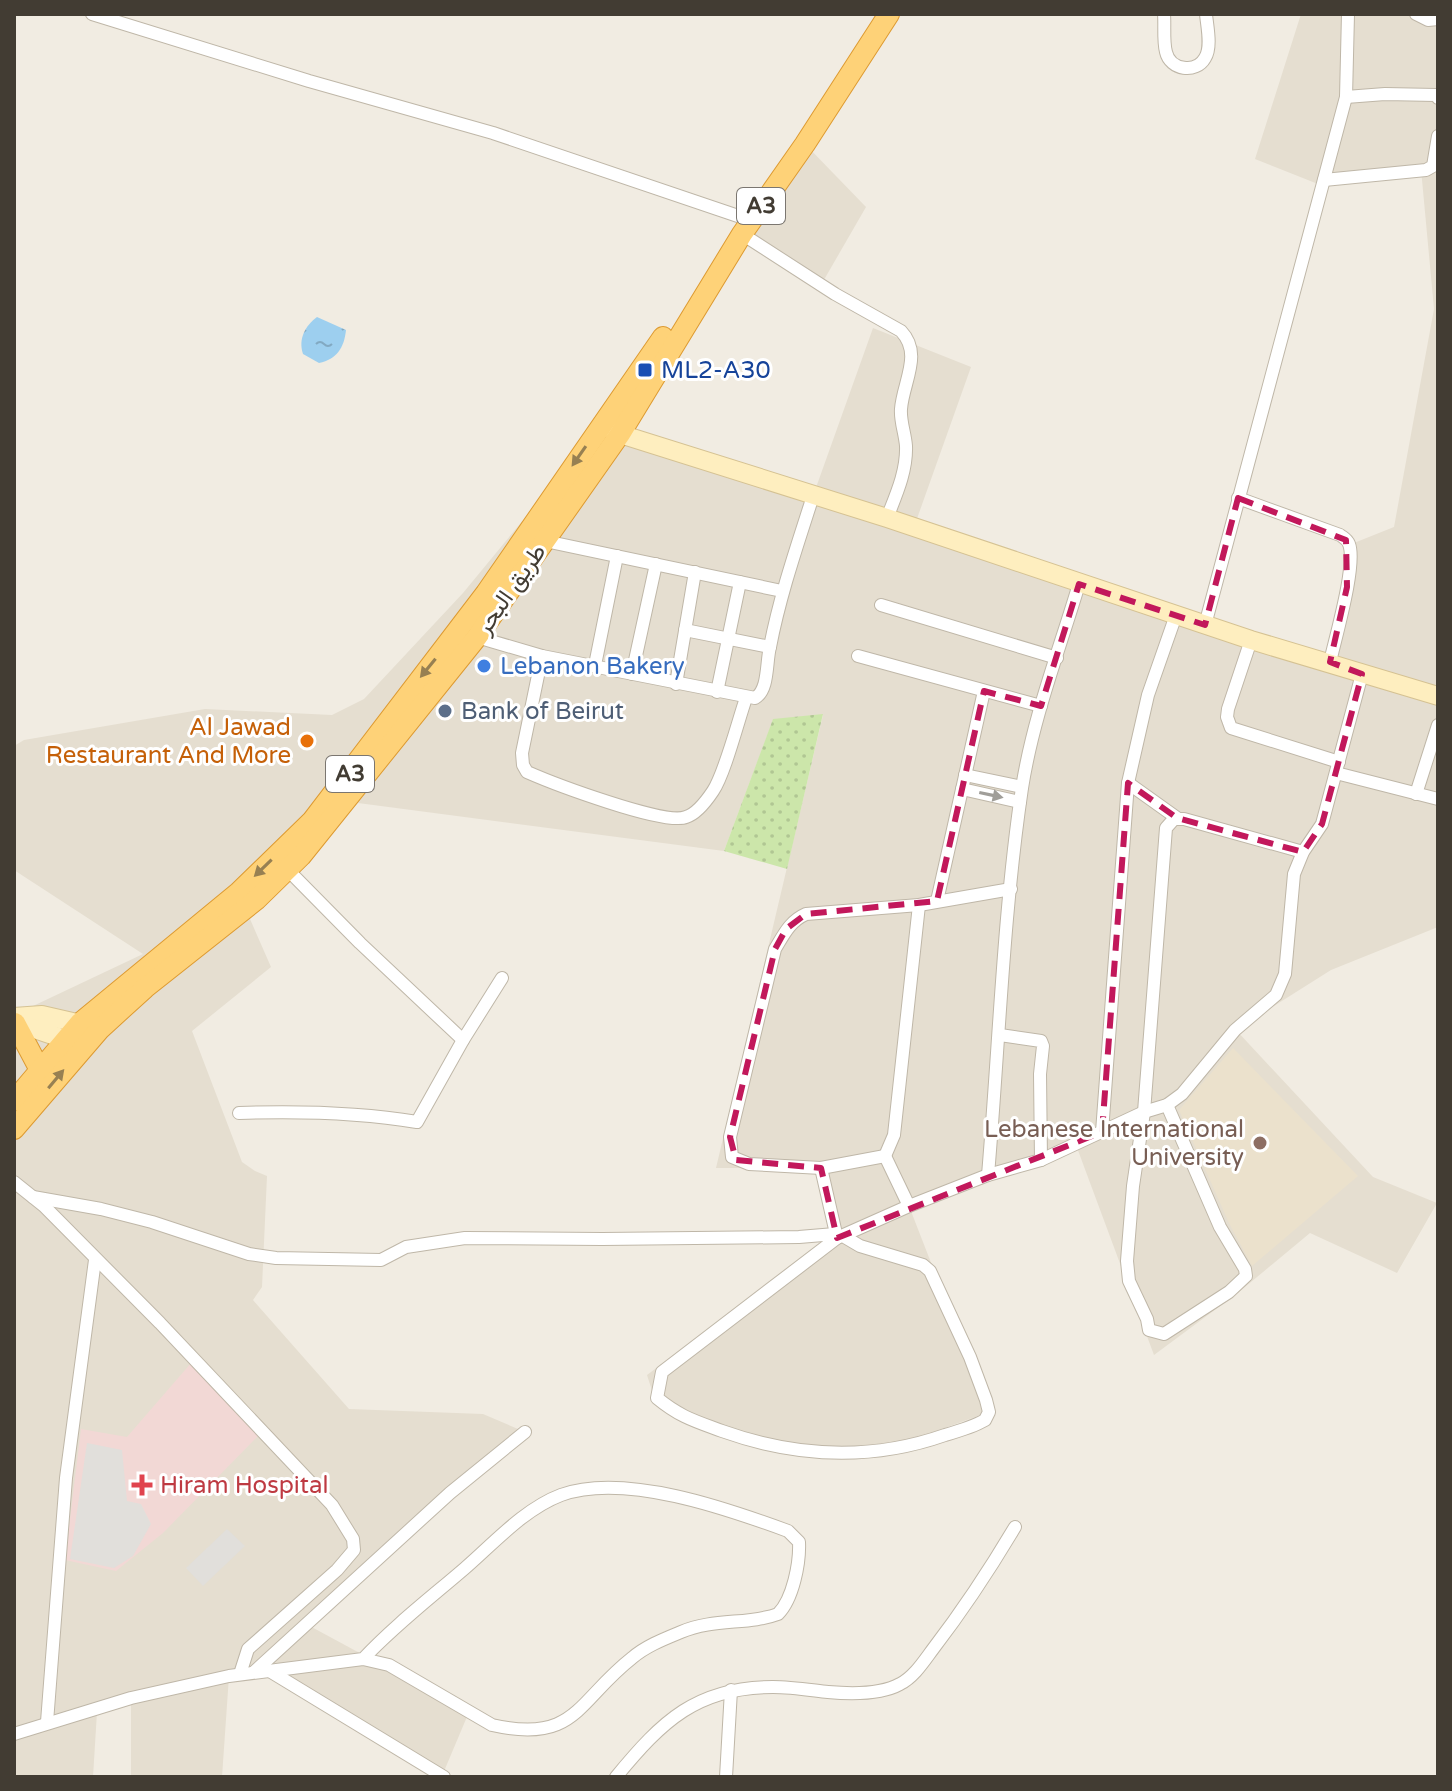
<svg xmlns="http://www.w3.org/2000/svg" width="1452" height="1791" viewBox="0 0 1452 1791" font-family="'Varela Round',Vazirmatn,sans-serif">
  <defs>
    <pattern id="grass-dots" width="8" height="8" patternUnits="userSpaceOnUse" patternTransform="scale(2)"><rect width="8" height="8" fill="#cce6aa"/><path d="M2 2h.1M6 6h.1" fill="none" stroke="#b0c693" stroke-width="1.8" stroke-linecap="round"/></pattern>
    <pattern id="water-ripples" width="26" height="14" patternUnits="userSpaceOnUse" patternTransform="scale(2)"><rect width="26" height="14" fill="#9dcfef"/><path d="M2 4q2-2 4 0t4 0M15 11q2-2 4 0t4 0" fill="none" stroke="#82a9c2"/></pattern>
  </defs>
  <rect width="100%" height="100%" fill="#f1ece2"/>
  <g fill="#e5ded0">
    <path d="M 1301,14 L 1438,14 L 1438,927 L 1331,970 L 1236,1030 L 1373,1177 L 1437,1203 L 1397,1273 L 1310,1233 L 1239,1292 L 1154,1355 L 1076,1145 L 909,1206 L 989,1412 L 911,1440 L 895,1449 L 790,1452 L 655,1400 L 647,1375 L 835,1234 L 821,1168 L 716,1168 L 823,715 L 773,720 L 724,851 L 358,803 L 250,919 L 271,967 L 192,1031 L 242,1162 L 255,1171 L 267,1176 L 262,1287 L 253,1300 L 349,1409 L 483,1414 L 525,1432 L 306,1624 L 469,1712 L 442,1776 L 267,1670 L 229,1676 L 222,1777 L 131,1777 L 131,1704 L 97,1712 L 93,1777 L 14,1777 L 14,1015 L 143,954 L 14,870 L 14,746 L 24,740 L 205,709 L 332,715 L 364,699 L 463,593 L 603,423 L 813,496 L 873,328 L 971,367 L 914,527 L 1329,662 L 1349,545 L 1394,527 L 1434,309 L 1421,169 L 1323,186 L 1255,159 Z"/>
    <path d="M 805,144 L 866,207 L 821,285 L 750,236 Z"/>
  </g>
  <path fill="#ebe1cc" d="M 1233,1048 L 1358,1176 L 1252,1266 L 1229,1223 L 1179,1110 Z"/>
  <path fill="#f2d8d5" d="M 192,1362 L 260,1434 L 163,1533 L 116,1571 L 65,1560 L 81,1429 L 127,1437 Z"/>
  <path fill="url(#grass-dots)" d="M 823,714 L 787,869 L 724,851 L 773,719 Z"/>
  <g fill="#e1dfdb">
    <path d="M 87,1443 L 122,1450 L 127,1501 L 141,1504 L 151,1524 L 133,1556 L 114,1568 L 70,1559 Z"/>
    <path d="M 227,1529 L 245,1546 L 203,1586 L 186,1568 Z"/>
  </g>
  <path fill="url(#water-ripples)" d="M 317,317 L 346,330 C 344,348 337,359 319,363 L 303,354 C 298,339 305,326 317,317 Z"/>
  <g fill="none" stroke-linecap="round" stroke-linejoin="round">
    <defs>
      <g id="minor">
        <path d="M 92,14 L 309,81 L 493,133 L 741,217"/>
        <path d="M 1164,14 C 1165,26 1163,41 1166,52 C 1170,70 1196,74 1205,58 C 1212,47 1207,26 1206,14"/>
        <path d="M 1416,14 L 1428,20 L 1438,19"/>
        <path d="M 1346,97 L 1385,94 L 1436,95 L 1438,98"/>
        <path d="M 1324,180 L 1426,170 L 1433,166 L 1438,136"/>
        <path d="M 742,234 L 835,294 L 901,331 C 923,354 903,382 901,409 C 900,421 905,433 906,446 C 907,471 896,495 887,518"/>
        <path d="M 1238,498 L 1340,535 C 1344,538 1347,539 1349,544 C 1357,564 1335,639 1330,662"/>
        <path d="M 545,541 L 782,591"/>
        <path d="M 881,605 L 1057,658"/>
        <path d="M 1205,625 L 1346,97 L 1348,14"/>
        <path d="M 685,630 L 770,647"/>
        <path d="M 477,637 L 542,656 L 755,698 C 769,690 766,662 770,647 C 780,595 797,546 813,496"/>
        <path d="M 1251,640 L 1228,709 L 1227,717 L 1231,728 L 1339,762"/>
        <path d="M 542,656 L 522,753 L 523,765 L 527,772 C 552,783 665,826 686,817 C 696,814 707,800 713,791 C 725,773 738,721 746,698"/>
        <path d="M 858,656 L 1041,706"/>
        <path d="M 595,665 L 617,556"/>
        <path d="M 632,674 L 656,564"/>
        <path d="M 676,684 L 695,572"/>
        <path d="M 717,692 L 740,582"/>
        <path d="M 1336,773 L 1438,799"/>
        <path d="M 965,775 L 1022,787"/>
        <path d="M 1128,783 L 1177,818"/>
        <path d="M 962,789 L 1020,802"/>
        <path d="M 1416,794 L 1438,725"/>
        <path d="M 287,869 L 360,943 L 463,1040"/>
        <path d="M 937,901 L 984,691"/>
        <path d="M 1000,1035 L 1041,1041 L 1043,1046 L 1040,1074 L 1041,1160"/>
        <path d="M 1167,1105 L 1220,1227 L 1245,1269 L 1246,1276 L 1229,1292 L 1164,1334 L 1149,1330 L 1147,1319 L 1129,1281 L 1127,1261 L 1133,1186 L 1144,1112 L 1166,828 L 1174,819 L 1184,819 L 1303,852"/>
        <path d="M 239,1113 C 299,1111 357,1112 417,1122 L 463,1040 L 502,978"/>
        <path d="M 1102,1132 L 1128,783 L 1148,695 L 1176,615"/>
        <path d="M 885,1156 L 821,1168 L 749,1164 L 732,1157 L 730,1137 L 775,949 C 784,934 790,921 806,914 L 919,905 L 1011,889"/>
        <path d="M 885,1156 L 894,1135 L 919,905"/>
        <path d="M 885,1156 L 909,1206"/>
        <path d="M 821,1168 L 837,1238"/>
        <path d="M 988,1175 C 999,1046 1003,916 1022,788 C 1033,718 1059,651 1079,584"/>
        <path d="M 14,1182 L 44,1206 L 160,1323 L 332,1505 L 353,1539 L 354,1550 L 337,1570 L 248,1649 L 240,1674"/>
        <path d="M 33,1197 L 101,1209 L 152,1222 L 249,1254 L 276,1258 L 381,1260 L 406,1247 L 465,1238 L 602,1239 L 799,1237 L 835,1234"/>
        <path d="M 843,1236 L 860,1246 L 923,1265 L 930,1271 L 970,1357 L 986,1400 L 989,1412 L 985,1420 C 973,1427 959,1431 945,1435 C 871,1461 795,1457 722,1431 C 695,1421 680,1417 657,1398 L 662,1372 L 837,1238 L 909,1206 L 988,1175 L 1041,1160 L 1144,1112 L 1167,1105 L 1182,1094 L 1235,1030 L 1276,995 L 1285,974 L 1294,874 L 1303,852 L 1322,824 L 1362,674"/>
        <path d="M 268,1670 L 444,1777"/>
        <path d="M 254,1672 L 450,1493 L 525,1432"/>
        <path d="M 47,1722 L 66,1478 L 95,1260"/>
        <path d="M 14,1734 L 131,1698 L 229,1676 L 363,1659 L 389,1665 L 492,1725 C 576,1744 577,1701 632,1658 C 646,1646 664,1639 681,1632 C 713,1618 749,1625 778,1614 C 793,1599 800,1563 799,1542 L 788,1531 C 728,1509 624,1472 561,1495 C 524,1509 493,1544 464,1569 C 429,1599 394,1626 363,1659"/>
        <path d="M 616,1777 C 662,1721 697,1687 773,1687 C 791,1687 810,1690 828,1692 C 850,1694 880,1695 900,1684 C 914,1677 924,1661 933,1649 C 963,1610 990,1569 1015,1527"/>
        <path d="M 726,1777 L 731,1690"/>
      </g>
      <g id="secondary">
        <path d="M 608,427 L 620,434 L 887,518 L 1251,640 L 1438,696"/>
        <path d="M 14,1017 L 42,1015 L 90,1026"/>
        <path d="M 14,1022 L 76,1043"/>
      </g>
      <g id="trunk">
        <path d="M 15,1023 L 40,1070"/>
        <path d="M 14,1101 L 80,1023 L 239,892 L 312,821 L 486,593 L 663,337"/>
        <path d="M 14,1129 L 100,1029 L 145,988 L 256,900 L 301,856 L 477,637 L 620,434 L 742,234 L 805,144 L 889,14"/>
      </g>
    </defs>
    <use href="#minor" stroke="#bfb7a8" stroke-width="14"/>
    <use href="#secondary" stroke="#d5c293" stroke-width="20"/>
    <use href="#trunk" stroke="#dd9a31" stroke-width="22"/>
    <use href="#minor" stroke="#fff" stroke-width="12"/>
    <use href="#secondary" stroke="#feeebf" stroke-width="18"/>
    <use href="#trunk" stroke="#fed278" stroke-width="20"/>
  </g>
  <defs><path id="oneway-solid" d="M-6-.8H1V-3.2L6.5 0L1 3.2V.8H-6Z" transform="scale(2)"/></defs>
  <g fill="#978052">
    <use href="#oneway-solid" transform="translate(579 456) rotate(125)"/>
    <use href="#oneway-solid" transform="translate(428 668) rotate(129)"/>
    <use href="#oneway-solid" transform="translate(263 868) rotate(136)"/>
    <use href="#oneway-solid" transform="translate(56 1079) rotate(-50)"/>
  </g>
  <use fill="#a09e99" href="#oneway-solid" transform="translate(991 795) rotate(12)"/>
  <path fill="none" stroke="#c2185b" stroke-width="6" stroke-dasharray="16 10" stroke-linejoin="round" d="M 1238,498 L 1346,540 L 1347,587 L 1330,662 L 1362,674 L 1322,824 L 1303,852 L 1177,818 L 1128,783 L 1102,1132 L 837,1238 L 821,1168 L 736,1160 L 730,1137 L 775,949 L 786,929 L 806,914 L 937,901 L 984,691 L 1041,706 L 1079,584 L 1205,625 Z"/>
  <rect fill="#1a4fb4" stroke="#fff" stroke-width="3" x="637" y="362" width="16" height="16" rx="4"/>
  <circle fill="#3f7fe0" stroke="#fff" stroke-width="3" cx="484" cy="666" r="8"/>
  <circle fill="#5c6f8a" stroke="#fff" stroke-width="3" cx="445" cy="711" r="8"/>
  <circle fill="#e8710a" stroke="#fff" stroke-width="3" cx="307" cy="741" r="8"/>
  <circle fill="#8d6e63" stroke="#fff" stroke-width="3" cx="1260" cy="1143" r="8"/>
  <path fill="#e0444e" stroke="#fff" stroke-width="3" d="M138 1473h8v8h8v8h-8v8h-8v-8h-8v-8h8z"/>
  <g text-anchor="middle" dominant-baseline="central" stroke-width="6" stroke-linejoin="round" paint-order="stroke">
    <g fill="#fff" stroke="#7b7670" stroke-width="2">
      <rect x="737" y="188" width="48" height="36" rx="6"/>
      <rect x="326" y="756" width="48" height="36" rx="6"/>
    </g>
    <g font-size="22" font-weight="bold" fill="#423c33">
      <text x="761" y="206">A3</text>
      <text x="350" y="774">A3</text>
    </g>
    <g font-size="24" fill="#164399" stroke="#fff" text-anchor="start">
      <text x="661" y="370">ML2-A30</text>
    </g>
    <g font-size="24" fill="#423c33" stroke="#fff">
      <text transform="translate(511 589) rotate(-55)">طريق البحر</text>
    </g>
    <g font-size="24" fill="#366cbe" stroke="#fff" text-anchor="start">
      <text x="500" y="666">Lebanon Bakery</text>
    </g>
    <g font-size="24" fill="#4e5e75" stroke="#fff" text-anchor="start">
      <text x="461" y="711">Bank of Beirut</text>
    </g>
    <g font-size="24" fill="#c56008" stroke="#fff" text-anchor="end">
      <text x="291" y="727">Al Jawad<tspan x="291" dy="28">Restaurant And More</tspan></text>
    </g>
    <g font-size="24" fill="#785e54" stroke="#fff" text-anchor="end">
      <text x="1244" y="1129">Lebanese International<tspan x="1244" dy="28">University</tspan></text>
    </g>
    <g font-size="24" fill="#be3a42" stroke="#fff" text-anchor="start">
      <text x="160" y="1485">Hiram Hospital</text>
    </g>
  </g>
  <rect width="1452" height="1791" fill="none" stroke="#423c33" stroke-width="32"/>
</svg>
